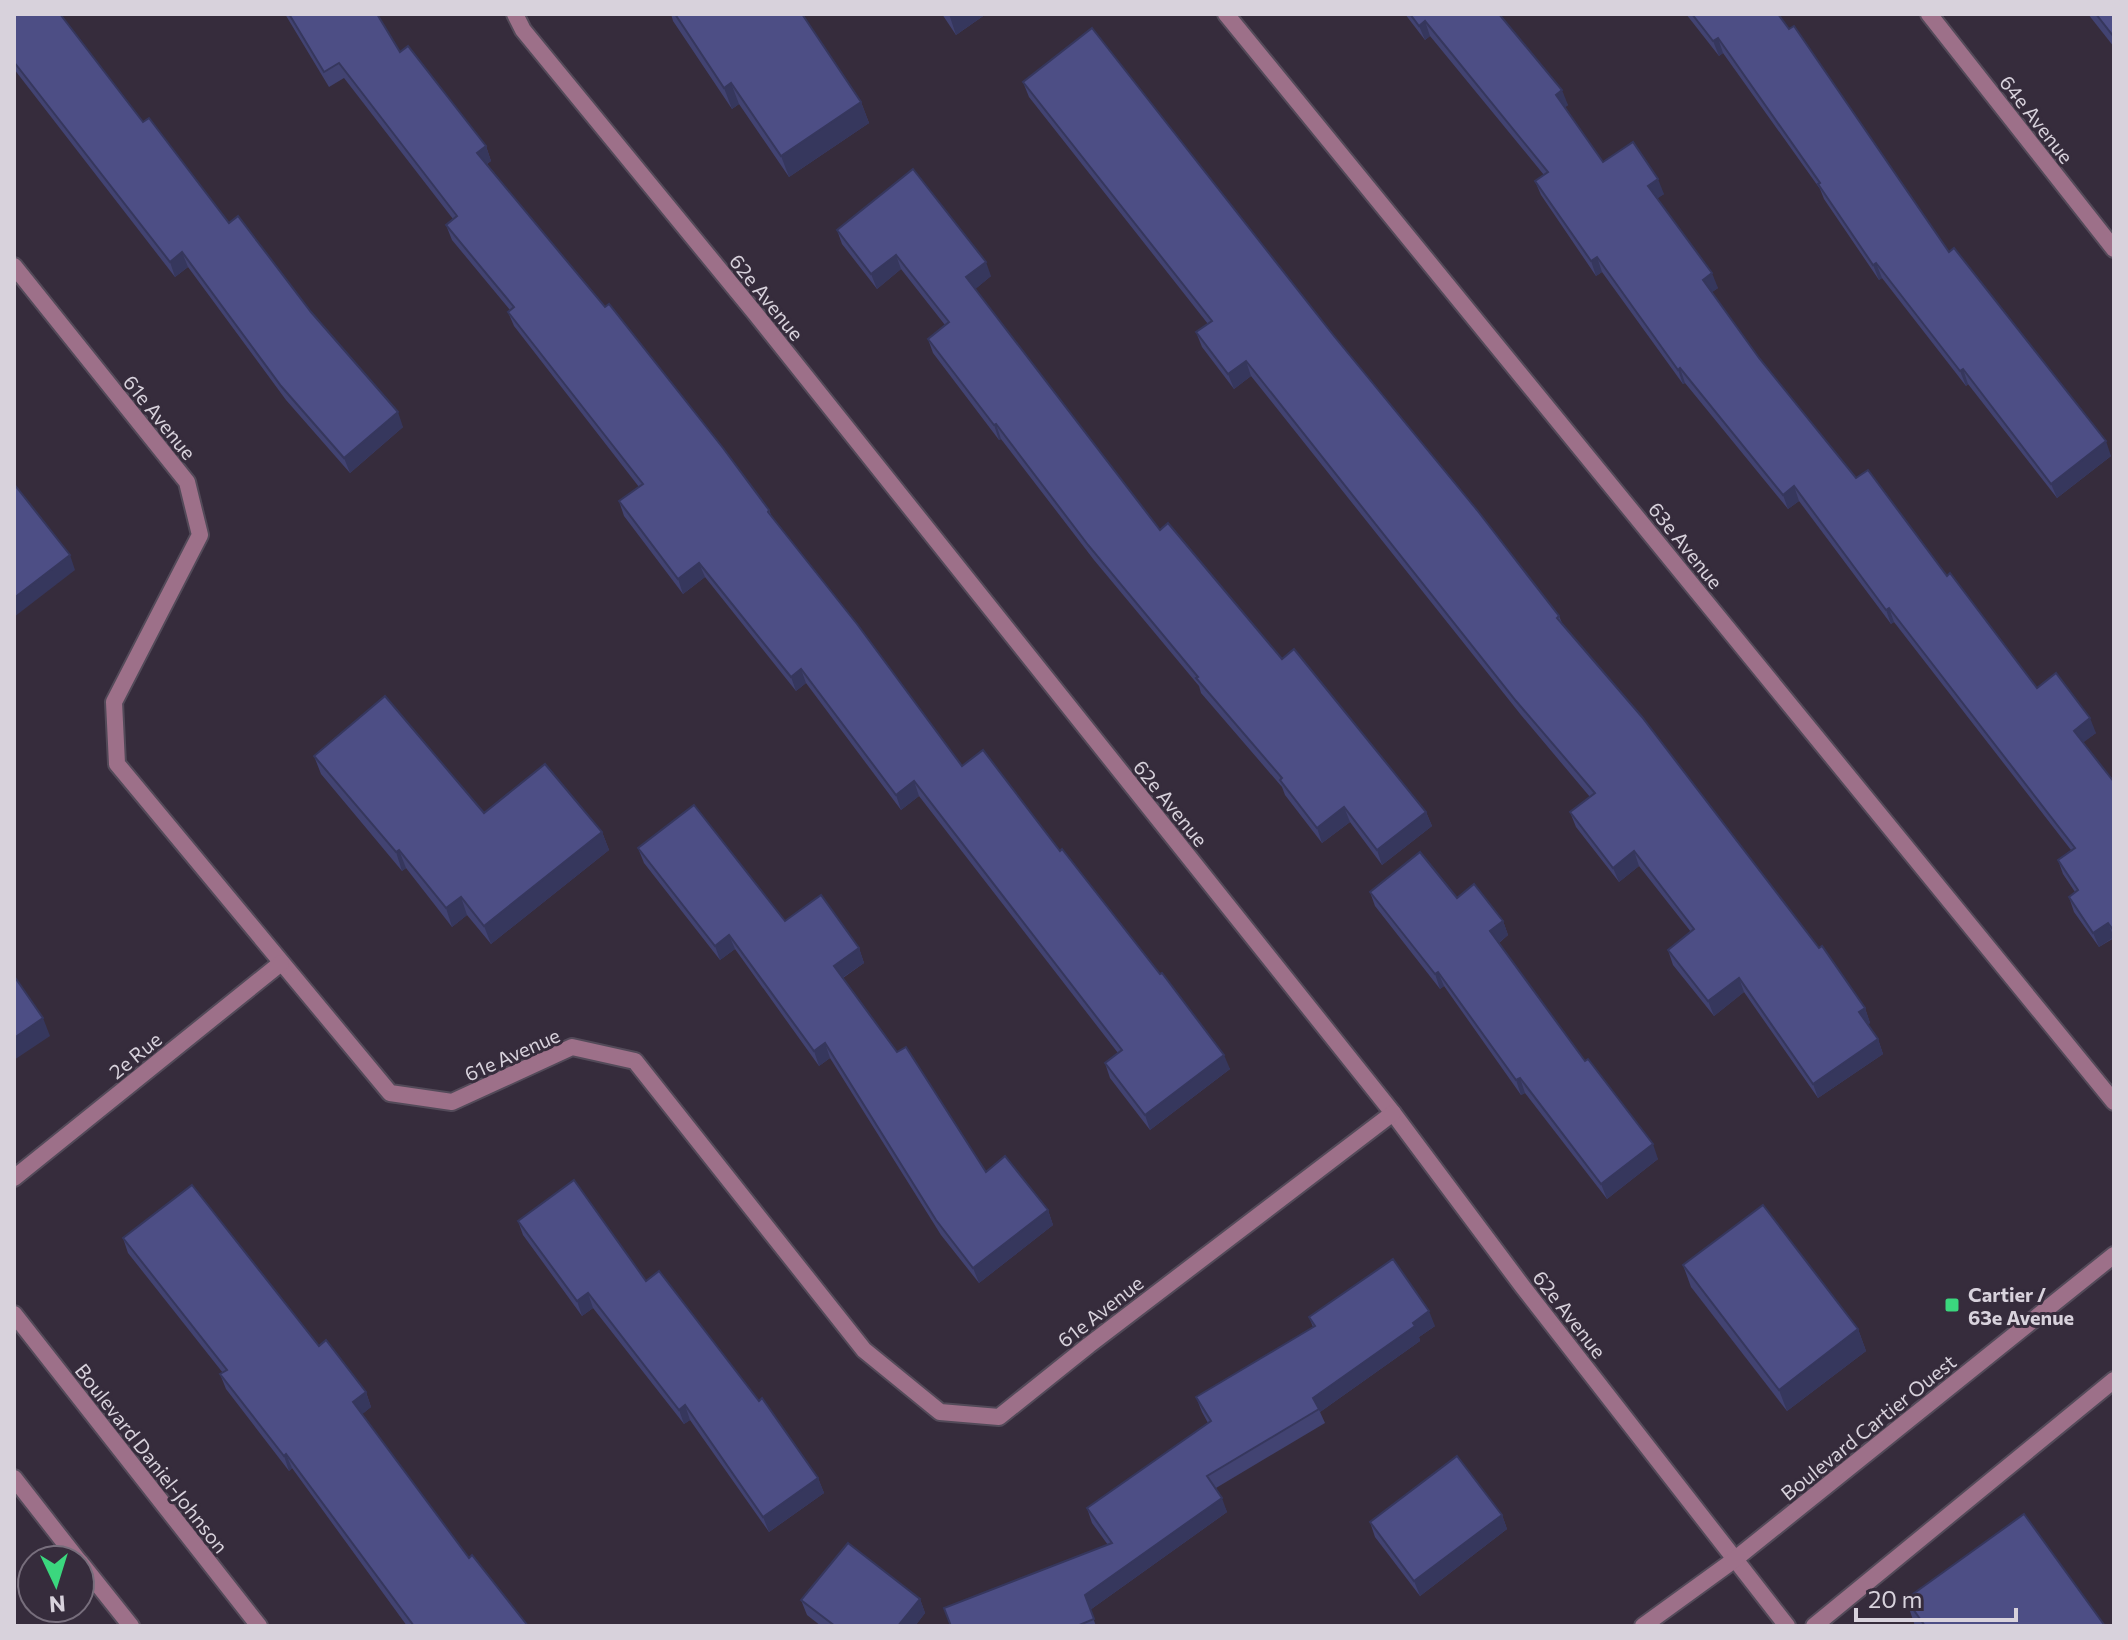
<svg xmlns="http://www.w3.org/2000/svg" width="2128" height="1640" viewBox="0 0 2128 1640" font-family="Commissioner,sans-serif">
  <rect width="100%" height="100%" fill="#362c3c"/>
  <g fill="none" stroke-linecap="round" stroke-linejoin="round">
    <defs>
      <g id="minor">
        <path d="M 515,14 L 523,30 L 755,313 L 1393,1113 L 1523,1287 L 1787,1626"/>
        <path d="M 1226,14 L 2114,1102"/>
        <path d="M 1929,14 L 2114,249"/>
        <path d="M 14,266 L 187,482 L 200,535 L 114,702 L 117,764 L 390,1093 L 452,1102 L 572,1047 L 635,1061 L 864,1350 L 940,1412 L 999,1417 L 1089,1345 L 1393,1113"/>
        <path d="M 14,1178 L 281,963"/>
        <path d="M 14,1314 L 259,1626"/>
        <path d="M 14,1478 L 78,1560"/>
        <path d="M 80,1562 L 131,1626"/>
      </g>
      <g id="tertiary">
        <path d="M 1643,1626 L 1734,1560 L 2114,1255"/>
        <path d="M 1814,1626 L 2114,1380"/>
      </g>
    </defs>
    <use href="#minor" stroke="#534a59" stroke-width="20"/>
    <use href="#tertiary" stroke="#534a59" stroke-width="20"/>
    <use href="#minor" stroke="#9d7089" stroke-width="16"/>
    <use href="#tertiary" stroke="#9d7089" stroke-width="16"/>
  </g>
  <g fill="#424372">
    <path d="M 14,14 L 143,122 L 229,223 L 311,312 L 403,427 L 350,473 L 286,400 L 188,267 L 175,277 L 14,69 Z"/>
    <path d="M 285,14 L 377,14 L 400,52 L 486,146 L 491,161 L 487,164 L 769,510 L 772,517 L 962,766 L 1060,851 L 1230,1069 L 1150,1130 L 1110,1078 L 1105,1063 L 1118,1053 L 919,796 L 901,810 L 806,683 L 796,691 L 705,577 L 683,594 L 624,516 L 619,501 L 639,487 L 514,326 L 508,312 L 510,310 L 452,240 L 446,225 L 453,219 L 344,78 L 329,87 Z"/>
    <path d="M 671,14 L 802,14 L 861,102 L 869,123 L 789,177 L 739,104 L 732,109 L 673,21 Z"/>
    <path d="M 942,14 L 986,14 L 956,35 Z"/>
    <path d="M 1405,14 L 1499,14 L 1568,105 L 1565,107 L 1603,162 L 1664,194 L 1657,198 L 1718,288 L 1712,292 L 1759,358 L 1856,478 L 1947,576 L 2037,688 L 2096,733 L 2083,742 L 2114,782 L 2114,938 L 2099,947 L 2074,912 L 2069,897 L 2075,892 L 2063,874 L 2058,860 L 2071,850 L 1894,622 L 1891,624 L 1799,501 L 1788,509 L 1685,383 L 1683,384 L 1602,272 L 1596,276 L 1541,195 L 1535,181 L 1544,175 L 1430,36 L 1425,40 Z"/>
    <path d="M 1686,14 L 1778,14 L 1949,252 L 2111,456 L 2057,498 L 1968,384 L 1966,386 L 1882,278 L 1879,280 L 1824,199 L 1820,189 L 1723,53 L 1719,56 Z"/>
    <path d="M 2088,14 L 2114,14 L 2114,47 Z"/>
    <path d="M 1023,82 L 1334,336 L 1559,616 L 1562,623 L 1865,1008 L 1870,1023 L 1868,1024 L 1878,1039 L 1883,1054 L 1818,1098 L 1744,992 L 1714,1016 L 1673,965 L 1668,950 L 1691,932 L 1639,866 L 1619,882 L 1576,827 L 1570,812 L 1590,797 L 1521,715 L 1251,376 L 1234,389 L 1202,347 L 1196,332 L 1208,324 L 1029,97 Z"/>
    <path d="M 837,230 L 991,276 L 975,289 L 1160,530 L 1426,812 L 1432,826 L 1382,865 L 1350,822 L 1322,843 L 1285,795 L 1282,787 L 1201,693 L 1199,686 L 1094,560 L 1001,439 L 999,440 L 933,353 L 928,339 L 945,325 L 901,269 L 877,289 L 842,244 Z"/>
    <path d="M 314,756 L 484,813 L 602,832 L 609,850 L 491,944 L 467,915 L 452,927 L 406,868 L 402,871 L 321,774 Z"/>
    <path d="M 638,848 L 785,921 L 859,948 L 864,963 L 843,978 L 986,1172 L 1048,1210 L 1053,1225 L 979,1283 L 941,1235 L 830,1058 L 819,1066 L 735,949 L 720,960 L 644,863 Z"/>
    <path d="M 1370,892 L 1457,898 L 1503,921 L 1508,935 L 1499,943 L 1585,1061 L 1658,1159 L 1607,1199 L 1525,1093 L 1521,1095 L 1444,986 L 1440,989 L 1375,906 Z"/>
    <path d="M 518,1221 L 646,1281 L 818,1478 L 824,1493 L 769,1532 L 690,1420 L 684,1424 L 593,1308 L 582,1316 L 523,1235 Z"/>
    <path d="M 123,1238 L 319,1346 L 366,1392 L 371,1407 L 362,1414 L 469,1558 L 528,1626 L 407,1626 L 292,1468 L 289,1471 L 226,1389 L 220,1374 L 223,1373 L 128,1253 Z"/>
    <path d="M 1683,1265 L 1858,1329 L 1866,1351 L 1787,1411 L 1691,1287 Z"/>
    <path d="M 1309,1317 L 1435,1326 L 1419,1337 L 1420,1341 L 1320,1412 L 1325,1423 L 1216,1488 L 1227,1512 L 1090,1610 L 1096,1626 L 951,1626 L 1108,1545 L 1092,1523 L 1087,1508 L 1208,1423 L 1202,1412 L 1196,1397 L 1313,1327 Z"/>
    <path d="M 1502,1515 L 1507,1529 L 1420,1596 L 1375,1537 L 1370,1522 Z"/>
    <path d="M 920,1599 L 925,1613 L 915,1626 L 821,1626 L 807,1615 L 801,1600 Z"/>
    <path d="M 1906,1599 L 2105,1626 L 1915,1626 Z"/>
  </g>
  <g fill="#36375d">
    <path d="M 949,14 L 986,14 L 956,35 Z"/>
    <path d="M 1425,21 L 1430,36 L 1425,40 L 1419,26 Z"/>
    <path d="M 1718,38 L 1723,53 L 1719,56 L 1713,41 Z"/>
    <path d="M 731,83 L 739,104 L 732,109 L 724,88 Z"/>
    <path d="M 1562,90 L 1568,105 L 1562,110 L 1556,95 Z"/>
    <path d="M 861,102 L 869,123 L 789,177 L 781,156 Z"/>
    <path d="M 486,146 L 491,161 L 482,167 L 477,153 Z"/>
    <path d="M 1658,179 L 1664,194 L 1654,201 L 1648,186 Z"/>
    <path d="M 182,252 L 188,267 L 175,277 L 170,262 Z"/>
    <path d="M 896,255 L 901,269 L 877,289 L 871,274 Z"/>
    <path d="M 1597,257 L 1602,272 L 1596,276 L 1591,261 Z"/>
    <path d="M 986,262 L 991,276 L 972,292 L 966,277 Z"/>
    <path d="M 1876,263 L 1882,278 L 1879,280 L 1873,265 Z"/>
    <path d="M 1712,273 L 1718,288 L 1708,295 L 1703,280 Z"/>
    <path d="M 1246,361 L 1251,376 L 1234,389 L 1228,374 Z"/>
    <path d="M 1680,368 L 1685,383 L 1683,384 L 1678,370 Z"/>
    <path d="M 1963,369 L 1968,384 L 1966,386 L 1960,371 Z"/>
    <path d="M 398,412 L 403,427 L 350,473 L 344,458 Z"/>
    <path d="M 996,424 L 1001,439 L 999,440 L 994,425 Z"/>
    <path d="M 2106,441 L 2111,456 L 2057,498 L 2051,484 Z"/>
    <path d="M 1794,486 L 1799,501 L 1788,509 L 1783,495 Z"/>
    <path d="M 70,555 L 75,570 L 14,617 L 14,598 Z"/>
    <path d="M 699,563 L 705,577 L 683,594 L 678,579 Z"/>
    <path d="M 1889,608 L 1894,622 L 1891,624 L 1886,610 Z"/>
    <path d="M 801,669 L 806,683 L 796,691 L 791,677 Z"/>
    <path d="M 2090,718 L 2096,733 L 2080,745 L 2074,731 Z"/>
    <path d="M 914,781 L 919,796 L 901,810 L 896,795 Z"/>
    <path d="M 1344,807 L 1350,822 L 1322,843 L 1317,828 Z"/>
    <path d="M 1426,812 L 1432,826 L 1382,865 L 1377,850 Z"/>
    <path d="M 602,832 L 609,850 L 491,944 L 484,926 Z"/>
    <path d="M 399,850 L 406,868 L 402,871 L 396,852 Z"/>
    <path d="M 1634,851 L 1639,866 L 1619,882 L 1613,868 Z"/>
    <path d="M 461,897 L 467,915 L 452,927 L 446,908 Z"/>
    <path d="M 1503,921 L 1508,935 L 1496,945 L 1490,931 Z"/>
    <path d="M 2108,923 L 2114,937 L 2099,947 L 2093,933 Z"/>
    <path d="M 729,935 L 735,949 L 720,960 L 715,946 Z"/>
    <path d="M 859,948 L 864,963 L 839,980 L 834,966 Z"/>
    <path d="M 1438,972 L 1444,986 L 1440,989 L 1435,974 Z"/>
    <path d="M 1739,978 L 1744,992 L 1714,1016 L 1708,1001 Z"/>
    <path d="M 1865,1008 L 1870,1023 L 1865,1027 L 1859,1012 Z"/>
    <path d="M 43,1018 L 50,1036 L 14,1060 L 14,1038 Z"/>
    <path d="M 1878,1039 L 1883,1054 L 1818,1098 L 1813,1084 Z"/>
    <path d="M 825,1043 L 830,1058 L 819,1066 L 814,1051 Z"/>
    <path d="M 1224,1055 L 1230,1069 L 1150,1130 L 1145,1115 Z"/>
    <path d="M 1520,1078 L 1525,1093 L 1521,1095 L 1516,1080 Z"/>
    <path d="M 1653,1144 L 1658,1159 L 1607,1199 L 1601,1184 Z"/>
    <path d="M 1048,1210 L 1053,1225 L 979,1283 L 973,1268 Z"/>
    <path d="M 588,1293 L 593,1308 L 582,1316 L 577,1301 Z"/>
    <path d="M 1429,1311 L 1435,1326 L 1419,1337 L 1420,1341 L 1320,1412 L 1313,1398 Z"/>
    <path d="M 1858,1329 L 1866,1351 L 1787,1411 L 1779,1390 Z"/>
    <path d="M 366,1392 L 371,1407 L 359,1417 L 353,1402 Z"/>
    <path d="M 685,1405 L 690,1420 L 684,1424 L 679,1410 Z"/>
    <path d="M 286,1454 L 292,1468 L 289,1471 L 284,1456 Z"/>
    <path d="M 818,1478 L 824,1493 L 769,1532 L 763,1517 Z"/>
    <path d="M 1222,1498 L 1227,1512 L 1090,1610 L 1085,1595 Z"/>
    <path d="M 1502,1515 L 1507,1529 L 1420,1596 L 1414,1581 Z"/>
    <path d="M 920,1599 L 925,1613 L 915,1626 L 898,1626 Z"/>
  </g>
  <g fill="#4d4e85" stroke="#36375d" stroke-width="2">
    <path d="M 14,14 L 60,14 L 143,122 L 149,118 L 229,223 L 238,216 L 311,312 L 398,412 L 344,458 L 281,386 L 182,252 L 170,262 L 14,62 Z"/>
    <path d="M 289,14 L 377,14 L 400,52 L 408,46 L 486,146 L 477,153 L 605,307 L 609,304 L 723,448 L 769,510 L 768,512 L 857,624 L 962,766 L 983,750 L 1060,851 L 1062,849 L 1160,974 L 1162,973 L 1224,1055 L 1145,1115 L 1105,1063 L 1122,1050 L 914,781 L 896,795 L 801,669 L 791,677 L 699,563 L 678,579 L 619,501 L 643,484 L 508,312 L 514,307 L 446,225 L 457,216 L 339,63 L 324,72 Z"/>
    <path d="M 675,14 L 802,14 L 861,102 L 781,156 L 731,83 L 724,88 Z"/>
    <path d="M 1410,14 L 1499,14 L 1562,90 L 1556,95 L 1603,162 L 1633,142 L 1658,179 L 1648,186 L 1712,273 L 1703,280 L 1759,358 L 1856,478 L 1868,470 L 1947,576 L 1950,573 L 2037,688 L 2056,673 L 2090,718 L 2074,731 L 2114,782 L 2114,931 L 2108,923 L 2093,933 L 2069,897 L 2078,890 L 2058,860 L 2075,848 L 1889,608 L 1886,610 L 1794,486 L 1783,495 L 1680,368 L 1678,370 L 1597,257 L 1591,261 L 1535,181 L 1548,172 L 1425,21 L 1419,26 Z"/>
    <path d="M 1692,14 L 1778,14 L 1789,29 L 1794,26 L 1949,252 L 1954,248 L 2106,441 L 2051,484 L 1963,369 L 1960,371 L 1876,263 L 1873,265 L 1818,184 L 1820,183 L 1718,38 L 1713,41 Z"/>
    <path d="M 2096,14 L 2114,14 L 2114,37 Z"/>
    <path d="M 1092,28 L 1334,336 L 1477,510 L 1559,616 L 1557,618 L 1642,717 L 1819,948 L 1822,946 L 1865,1008 L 1859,1012 L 1878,1039 L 1813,1084 L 1739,978 L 1708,1001 L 1668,950 L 1694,929 L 1634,851 L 1613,868 L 1570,812 L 1595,793 L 1516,701 L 1246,361 L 1228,374 L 1196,332 L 1212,321 L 1023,82 Z"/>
    <path d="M 913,169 L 986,262 L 966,277 L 1160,530 L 1168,523 L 1282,659 L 1294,649 L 1426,812 L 1377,850 L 1344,807 L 1317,828 L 1280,780 L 1282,778 L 1196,678 L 1198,677 L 1088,545 L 996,424 L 994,425 L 928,339 L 949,322 L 896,255 L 871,274 L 837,230 Z"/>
    <path d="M 14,484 L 70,555 L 14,598 Z"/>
    <path d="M 385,696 L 484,813 L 545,764 L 602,832 L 484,926 L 461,897 L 446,908 L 399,850 L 396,852 L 314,756 Z"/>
    <path d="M 694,805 L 785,921 L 821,895 L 859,948 L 834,966 L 897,1052 L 906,1047 L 986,1172 L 1005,1156 L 1048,1210 L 973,1268 L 936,1220 L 825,1043 L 814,1051 L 729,935 L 715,946 L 638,848 Z"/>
    <path d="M 1420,852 L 1457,898 L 1474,884 L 1503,921 L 1490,931 L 1585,1061 L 1588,1059 L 1653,1144 L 1601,1184 L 1520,1078 L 1516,1080 L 1438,972 L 1435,974 L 1370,892 Z"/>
    <path d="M 14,976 L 43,1018 L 14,1038 Z"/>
    <path d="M 574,1180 L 646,1281 L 659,1271 L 759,1401 L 762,1398 L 818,1478 L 763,1517 L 685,1405 L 679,1410 L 588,1293 L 577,1301 L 518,1221 Z"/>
    <path d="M 192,1185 L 319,1346 L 326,1340 L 366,1392 L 353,1402 L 469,1558 L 472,1555 L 528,1626 L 414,1626 L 286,1454 L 284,1456 L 220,1374 L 227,1370 L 123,1238 Z"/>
    <path d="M 1763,1205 L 1858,1329 L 1779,1390 L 1683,1265 Z"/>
    <path d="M 1393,1259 L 1429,1311 L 1413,1323 L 1415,1326 L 1313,1398 L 1319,1409 L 1207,1476 L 1222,1498 L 1085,1595 L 1094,1619 L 1077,1626 L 951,1626 L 944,1608 L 1112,1543 L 1087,1508 L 1211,1421 L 1196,1397 L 1315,1326 L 1309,1317 Z"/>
    <path d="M 1457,1456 L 1502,1515 L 1414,1581 L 1370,1522 Z"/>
    <path d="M 2024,1514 L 2105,1626 L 1925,1626 L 1906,1599 Z"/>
    <path d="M 848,1543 L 920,1599 L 898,1626 L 835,1626 L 801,1600 Z"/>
  </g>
  <rect fill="#3bd77e" stroke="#362c3c" stroke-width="3" x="1944" y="1297" width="16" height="16" rx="4"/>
  <g text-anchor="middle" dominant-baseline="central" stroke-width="6" stroke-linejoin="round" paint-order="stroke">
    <g font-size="20" fill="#d8d2dc" stroke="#362c3c">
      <text transform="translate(2037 119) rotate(52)">64e Avenue</text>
      <text transform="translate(767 297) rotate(51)">62e Avenue</text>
      <text transform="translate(160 417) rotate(51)">61e Avenue</text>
      <text transform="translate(1686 545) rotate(51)">63e Avenue</text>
      <text transform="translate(1171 803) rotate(51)">62e Avenue</text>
      <text transform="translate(512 1054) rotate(-24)">61e Avenue</text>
      <text transform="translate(135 1055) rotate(-39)">2e Rue</text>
      <text transform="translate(1100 1311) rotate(-38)">61e Avenue</text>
      <text transform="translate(1570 1314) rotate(52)">62e Avenue</text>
      <text transform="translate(1868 1427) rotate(-39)">Boulevard Cartier Ouest</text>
      <text transform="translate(152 1458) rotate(52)">Boulevard Daniel-Johnson</text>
    </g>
    <g font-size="20" font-weight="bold" fill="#d8d2dc" stroke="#362c3c" text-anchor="start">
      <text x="1968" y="1294">Cartier /<tspan x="1968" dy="23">63e Avenue</tspan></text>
    </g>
  </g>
  <rect width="2128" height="1640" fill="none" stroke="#d8d2dc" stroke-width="32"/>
  <g transform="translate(56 1584) rotate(176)"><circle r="38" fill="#362c3c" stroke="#776e7c" stroke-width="2"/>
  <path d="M0-6L14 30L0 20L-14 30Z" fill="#3bd77e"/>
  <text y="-12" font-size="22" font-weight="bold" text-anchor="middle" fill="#d8d2dc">N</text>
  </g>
  <path d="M1856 1608v12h160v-12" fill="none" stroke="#d8d2dc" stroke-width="4"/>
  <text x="1868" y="1608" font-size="24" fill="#d8d2dc" stroke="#362c3c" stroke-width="6" paint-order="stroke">20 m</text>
</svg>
